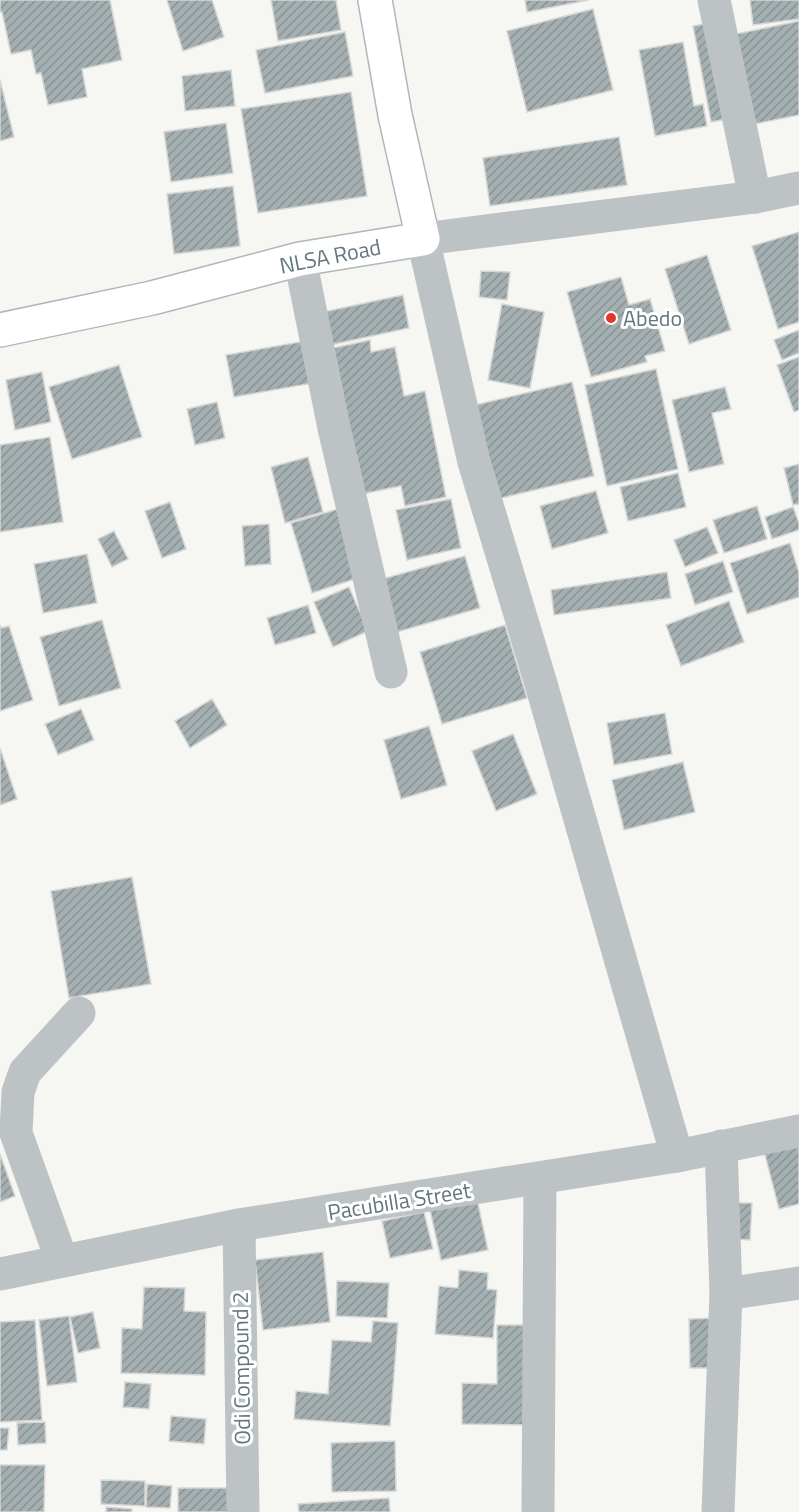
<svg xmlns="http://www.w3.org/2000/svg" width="799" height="1512" viewBox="0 0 799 1512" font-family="'Titillium Web',sans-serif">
  <defs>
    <pattern id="building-hatch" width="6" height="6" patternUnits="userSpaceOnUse" patternTransform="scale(1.5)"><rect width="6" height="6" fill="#a4afb2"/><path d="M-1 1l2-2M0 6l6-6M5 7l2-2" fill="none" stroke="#899396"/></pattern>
  </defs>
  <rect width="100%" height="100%" fill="#f6f6f3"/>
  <g fill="url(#building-hatch)" stroke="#d8d7d5" stroke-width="1.5">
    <path d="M 0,0 L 110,0 L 122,60 L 82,69 L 87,97 L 48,105 L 41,73 L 36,74 L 31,50 L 11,54 L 2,12 L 0,12 Z"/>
    <path d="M 167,0 L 212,0 L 224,37 L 183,51 Z"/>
    <path d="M 271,0 L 336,0 L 341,30 L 278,41 Z"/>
    <path d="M 525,0 L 589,0 L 527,12 Z"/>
    <path d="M 750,0 L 799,0 L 799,19 L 753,25 Z"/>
    <path d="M 593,9 L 613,90 L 527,112 L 507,31 Z"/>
    <path d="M 799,21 L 799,115 L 754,124 L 736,34 Z"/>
    <path d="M 714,22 L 732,118 L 711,122 L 693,26 Z"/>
    <path d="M 345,32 L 353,76 L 265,93 L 256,50 Z"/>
    <path d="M 683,42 L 694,106 L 703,104 L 707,126 L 655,136 L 639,50 Z"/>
    <path d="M 231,70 L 235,106 L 185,111 L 182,76 Z"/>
    <path d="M 0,80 L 14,137 L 0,141 Z"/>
    <path d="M 351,92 L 367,196 L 258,213 L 241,109 Z"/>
    <path d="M 226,123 L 233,173 L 171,182 L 164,132 Z"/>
    <path d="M 619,137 L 627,185 L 490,206 L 483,158 Z"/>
    <path d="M 233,186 L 240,246 L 174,254 L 167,194 Z"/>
    <path d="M 799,232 L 799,322 L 778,329 L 752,246 Z"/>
    <path d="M 707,255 L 731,330 L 689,344 L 665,269 Z"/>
    <path d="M 481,271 L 510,272 L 507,300 L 479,297 Z"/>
    <path d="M 621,277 L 629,305 L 650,299 L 665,351 L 645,356 L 647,362 L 591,377 L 567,292 Z"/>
    <path d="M 403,295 L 409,328 L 330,345 L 323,312 Z"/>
    <path d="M 502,304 L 544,312 L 530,388 L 488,380 Z"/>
    <path d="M 799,330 L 799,353 L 782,360 L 774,340 Z"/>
    <path d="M 311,340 L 319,382 L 234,397 L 226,355 Z"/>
    <path d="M 370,340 L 371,352 L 395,347 L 404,396 L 425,391 L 446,497 L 405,506 L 401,486 L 362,494 L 333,348 Z"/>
    <path d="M 799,357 L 799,410 L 794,412 L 777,365 Z"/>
    <path d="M 119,365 L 142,437 L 72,459 L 49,387 Z"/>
    <path d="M 656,369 L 678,469 L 607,486 L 585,385 Z"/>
    <path d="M 42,372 L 51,422 L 15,430 L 6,380 Z"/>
    <path d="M 572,382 L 594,476 L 497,499 L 475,405 Z"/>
    <path d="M 725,387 L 731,409 L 712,413 L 724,464 L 689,472 L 672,400 Z"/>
    <path d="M 217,402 L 225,438 L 195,445 L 187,409 Z"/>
    <path d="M 50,437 L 63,522 L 0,532 L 0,445 Z"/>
    <path d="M 308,457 L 323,512 L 285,523 L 271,467 Z"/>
    <path d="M 799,464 L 799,504 L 793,505 L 784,468 Z"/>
    <path d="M 678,473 L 686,507 L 628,521 L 620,487 Z"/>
    <path d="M 596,491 L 608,533 L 552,549 L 540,506 Z"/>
    <path d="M 451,499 L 461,548 L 407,560 L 396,510 Z"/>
    <path d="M 170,502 L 186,549 L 162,558 L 145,511 Z"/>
    <path d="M 757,506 L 767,539 L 724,553 L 713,520 Z"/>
    <path d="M 793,507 L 799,523 L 799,530 L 772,539 L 765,517 Z"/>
    <path d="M 338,509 L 358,578 L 312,593 L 291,523 Z"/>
    <path d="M 269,524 L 271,564 L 245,566 L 242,526 Z"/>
    <path d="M 707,527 L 718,553 L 685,567 L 674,540 Z"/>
    <path d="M 114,531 L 128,559 L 112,567 L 98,539 Z"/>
    <path d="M 790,543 L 799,573 L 799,597 L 747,614 L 730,563 Z"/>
    <path d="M 87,554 L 97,603 L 43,613 L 34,564 Z"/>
    <path d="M 465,556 L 480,608 L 397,632 L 382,579 Z"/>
    <path d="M 723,561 L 733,592 L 695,605 L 685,574 Z"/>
    <path d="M 667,572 L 671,598 L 554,615 L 551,590 Z"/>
    <path d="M 349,587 L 368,631 L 333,647 L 314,602 Z"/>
    <path d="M 729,601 L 744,642 L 681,666 L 666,625 Z"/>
    <path d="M 308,605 L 316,633 L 275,645 L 267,618 Z"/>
    <path d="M 102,620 L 121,688 L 59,706 L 40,637 Z"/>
    <path d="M 0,625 L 1,628 L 9,626 L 33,700 L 0,711 Z"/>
    <path d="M 505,625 L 527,698 L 442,724 L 420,652 Z"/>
    <path d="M 212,699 L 227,725 L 190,748 L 175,721 Z"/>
    <path d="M 81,709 L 94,740 L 58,755 L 45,724 Z"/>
    <path d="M 665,713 L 672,754 L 614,765 L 607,723 Z"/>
    <path d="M 429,726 L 447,785 L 401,799 L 384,740 Z"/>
    <path d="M 513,734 L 537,794 L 496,811 L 472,751 Z"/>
    <path d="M 0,748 L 17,799 L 0,805 Z"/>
    <path d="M 683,762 L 695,812 L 624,830 L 612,780 Z"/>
    <path d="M 132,877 L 151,984 L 69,998 L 51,891 Z"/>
    <path d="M 799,1142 L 799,1204 L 779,1209 L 764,1151 Z"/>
    <path d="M 0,1154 L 15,1196 L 0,1202 Z"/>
    <path d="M 477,1199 L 488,1250 L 441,1260 L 430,1210 Z"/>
    <path d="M 736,1203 L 752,1203 L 750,1240 L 734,1239 Z"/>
    <path d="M 424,1212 L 433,1249 L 390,1258 L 382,1221 Z"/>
    <path d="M 323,1252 L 330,1322 L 263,1330 L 255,1260 Z"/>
    <path d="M 459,1270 L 488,1273 L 487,1289 L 497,1290 L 493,1338 L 435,1334 L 439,1286 L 458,1288 Z"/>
    <path d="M 337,1281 L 389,1283 L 387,1318 L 336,1316 Z"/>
    <path d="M 144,1287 L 185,1288 L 184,1311 L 206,1312 L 205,1375 L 121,1373 L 122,1328 L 142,1329 Z"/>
    <path d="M 93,1312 L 100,1348 L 78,1353 L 70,1317 Z"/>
    <path d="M 69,1316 L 77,1382 L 47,1386 L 39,1320 Z"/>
    <path d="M 717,1318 L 718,1368 L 690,1368 L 689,1319 Z"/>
    <path d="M 35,1320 L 42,1420 L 0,1422 L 0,1322 Z"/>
    <path d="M 373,1321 L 398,1323 L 390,1426 L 294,1419 L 296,1391 L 328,1394 L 332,1340 L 371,1342 Z"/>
    <path d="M 497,1325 L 530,1325 L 529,1425 L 462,1424 L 462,1383 L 497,1384 Z"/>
    <path d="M 125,1382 L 151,1384 L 149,1409 L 123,1407 Z"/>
    <path d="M 171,1416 L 206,1419 L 204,1444 L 169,1441 Z"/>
    <path d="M 45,1422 L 46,1443 L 18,1445 L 17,1423 Z"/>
    <path d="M 0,1428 L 9,1428 L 7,1450 L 0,1450 Z"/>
    <path d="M 395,1441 L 396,1491 L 332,1492 L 331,1443 Z"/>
    <path d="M 0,1465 L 45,1465 L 44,1512 L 0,1512 Z"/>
    <path d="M 101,1480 L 145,1481 L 145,1506 L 101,1504 Z"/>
    <path d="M 147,1484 L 172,1486 L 170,1508 L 146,1507 Z"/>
    <rect x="178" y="1488" width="51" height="24"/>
    <path d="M 389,1498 L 390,1512 L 299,1512 L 298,1504 Z"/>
    <path d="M 106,1507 L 132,1509 L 132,1512 L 106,1512 Z"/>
  </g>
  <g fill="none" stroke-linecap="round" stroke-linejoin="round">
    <defs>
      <path id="secondary" d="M 0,330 L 152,298 L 300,259 L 423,239 L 395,115 L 375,0"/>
    </defs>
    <use href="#secondary" stroke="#b0b7ba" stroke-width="36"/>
    <g stroke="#bdc3c5" stroke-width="33">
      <path d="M 714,0 L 755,197"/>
      <path d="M 300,259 L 334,428 L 391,672"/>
      <path d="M 677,1156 L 539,677 L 474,462 L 423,239 L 755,197 L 799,188"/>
      <path d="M 239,1225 L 243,1512"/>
      <path d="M 62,1261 L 16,1133 L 18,1092 L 25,1072 L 79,1013"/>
      <path d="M 0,1274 L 239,1225 L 677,1156 L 799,1131"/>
      <path d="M 726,1294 L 799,1283"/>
      <path d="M 538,1512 L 540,1179"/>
      <path d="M 718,1512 L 726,1294 L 721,1146"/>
    </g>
    <use href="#secondary" stroke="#fff" stroke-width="33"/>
  </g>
  <circle fill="#df382a" stroke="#fff" stroke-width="2" cx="611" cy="318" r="6"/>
  <g text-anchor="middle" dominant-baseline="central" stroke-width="6" stroke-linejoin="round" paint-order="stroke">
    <g font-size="22" fill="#62767d" stroke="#fff">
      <text transform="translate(330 256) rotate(-11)">NLSA Road</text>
      <text transform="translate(399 1201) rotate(-9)">Pacubilla Street</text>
      <text transform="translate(241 1368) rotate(-91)">Odi Compound 2</text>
    </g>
    <g font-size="22" fill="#62767d" stroke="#fff" text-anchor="start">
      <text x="623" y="318">Abedo</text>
    </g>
  </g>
</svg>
